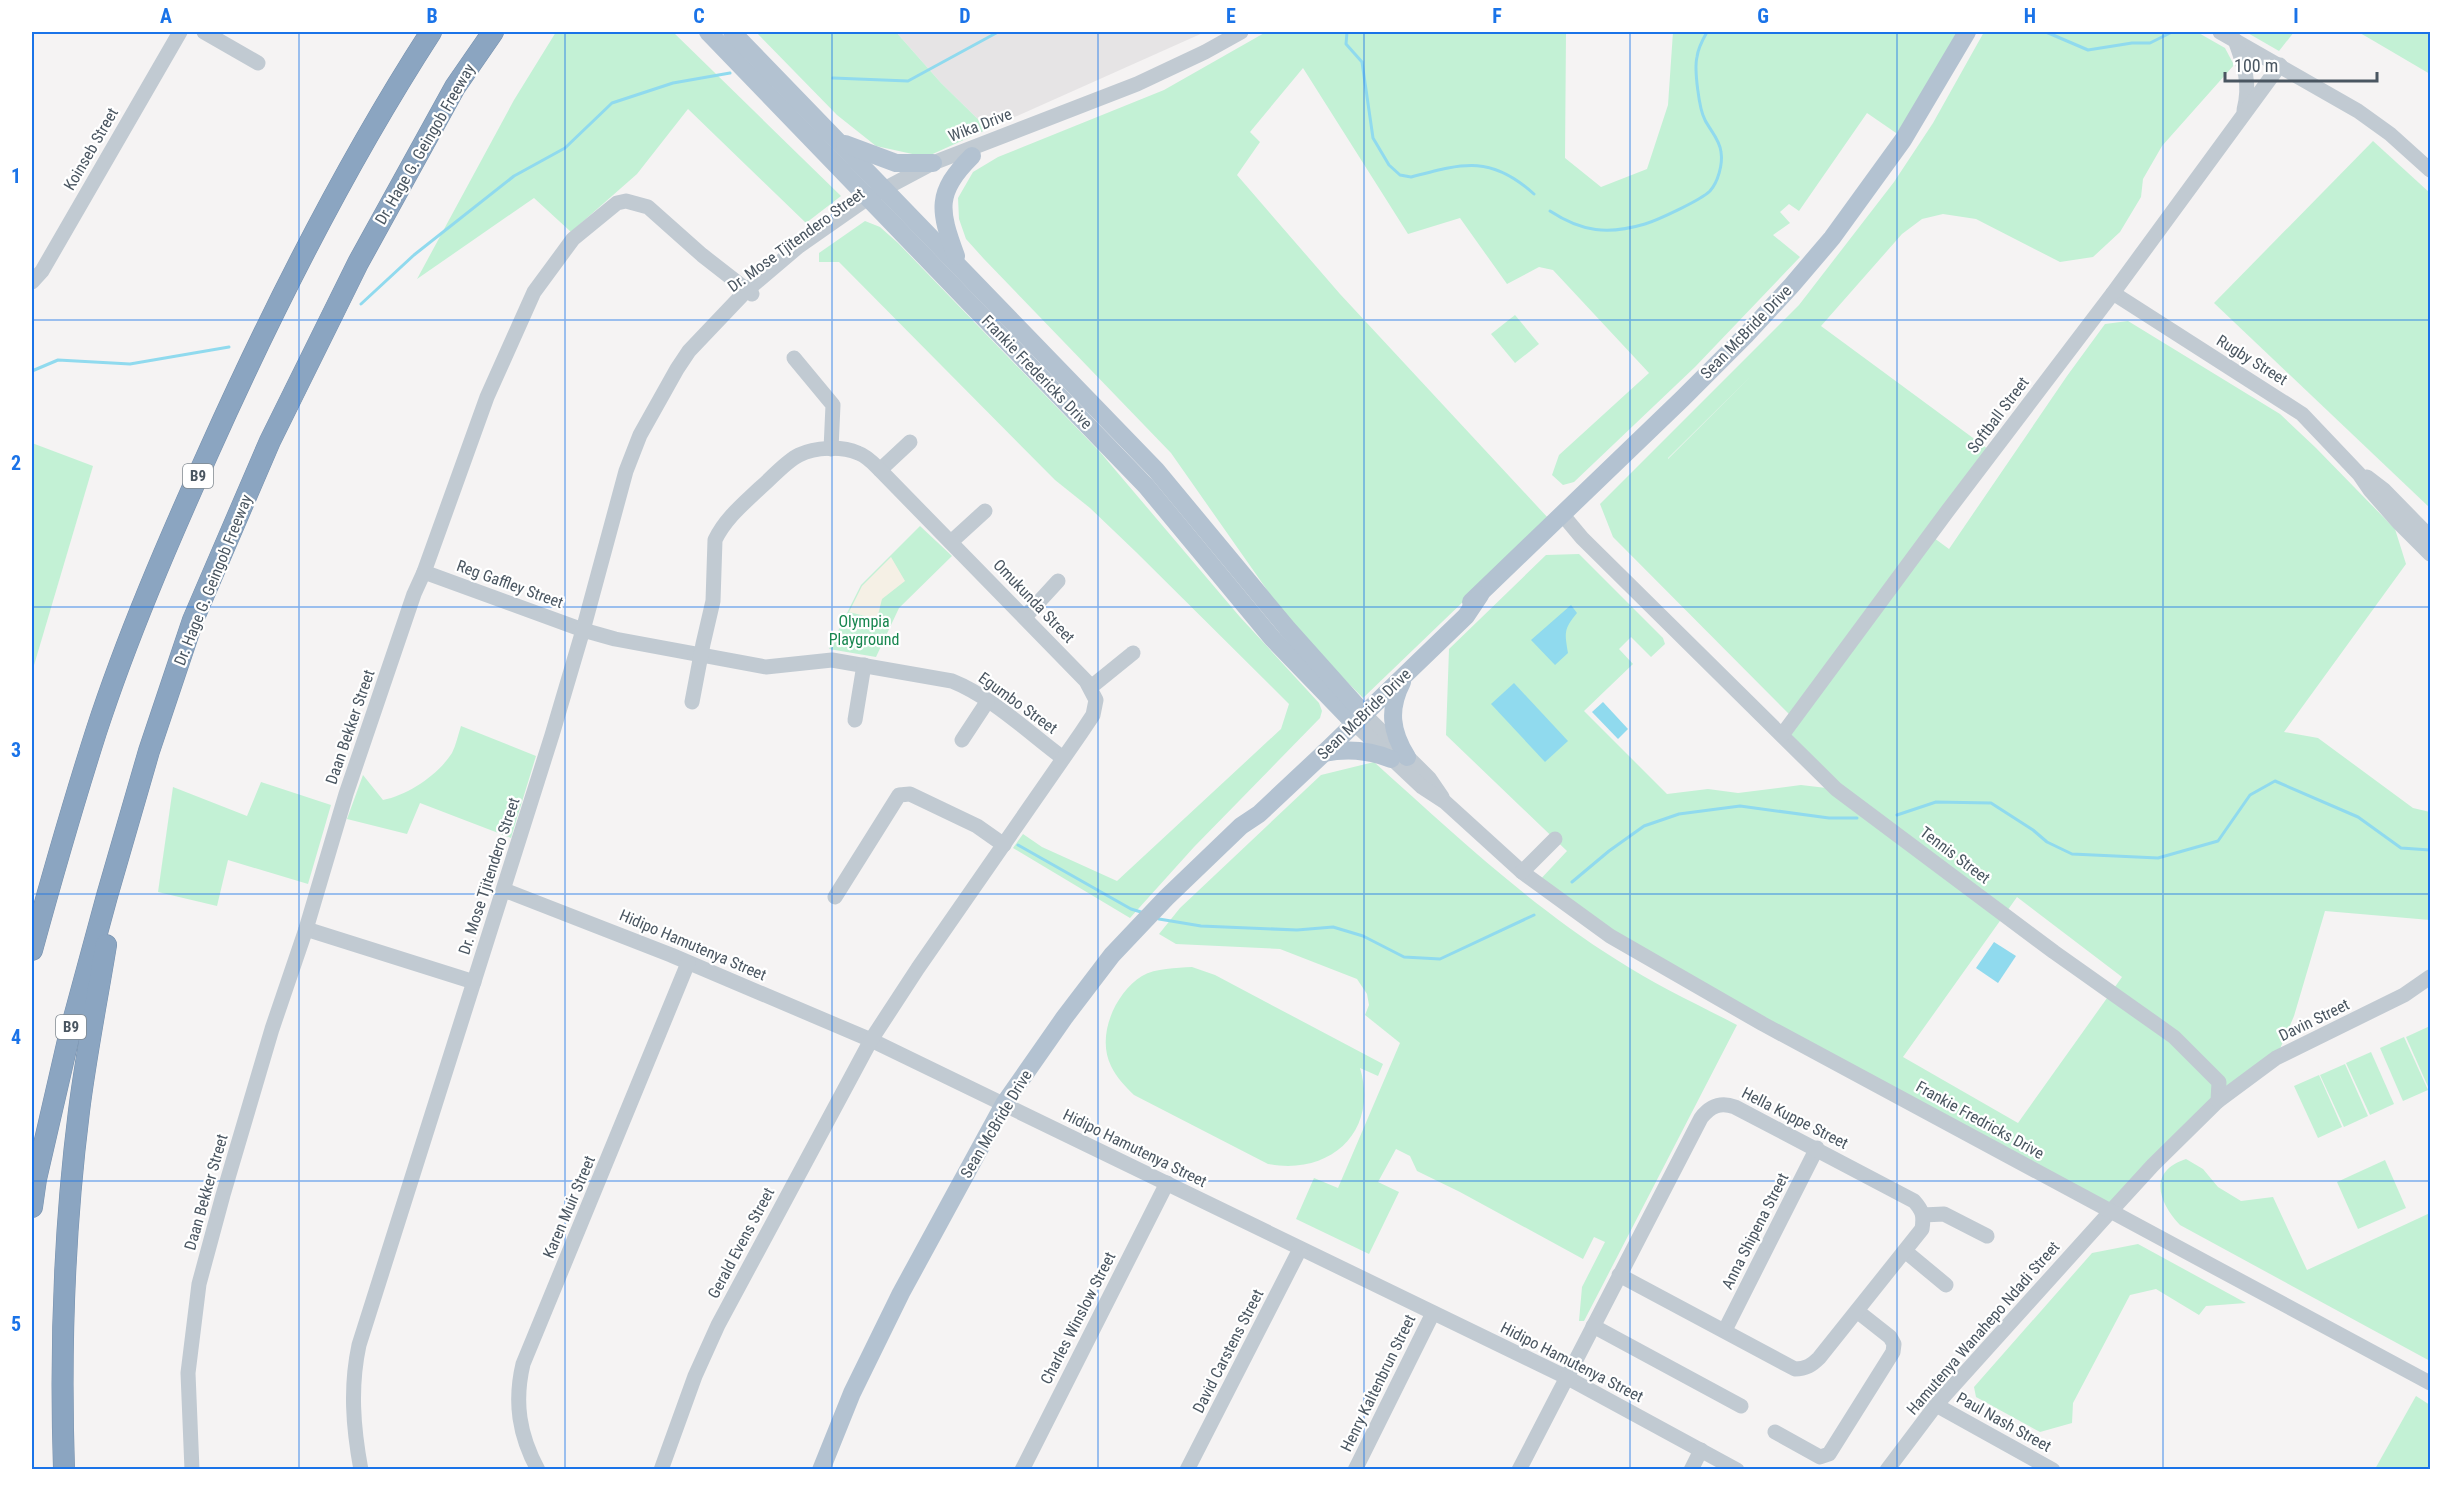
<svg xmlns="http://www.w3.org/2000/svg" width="2462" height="1501" viewBox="0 0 2462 1501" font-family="'Roboto Condensed',sans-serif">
  <rect width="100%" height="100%" fill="#f5f3f3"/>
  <path fill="#e6e4e5" d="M 896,32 L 1205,32 L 988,129 L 941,83 Z"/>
  <g fill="#c3f1d5" fill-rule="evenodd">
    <path d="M 556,32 L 673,32 L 841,196 L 806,223 L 688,109 L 637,174 L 571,232 L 534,198 L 417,279 L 514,100 Z"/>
    <path d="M 756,32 L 896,32 L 941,83 L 988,129 L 926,157 L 876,146 L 837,115 Z"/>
    <path d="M 1266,32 L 1566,32 L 1565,158 L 1601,187 L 1647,169 L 1668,105 L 1673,32 L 1958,32 L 1899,135 L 1867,113 L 1799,211 L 1789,204 L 1780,212 L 1790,223 L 1773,235 L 1800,257 L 1695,367 L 1574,482 L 1563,485 L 1552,475 L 1559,455 L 1649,373 L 1553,270 L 1539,267 L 1507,284 L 1460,218 L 1408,234 L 1303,68 L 1250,132 L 1260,142 L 1237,175 L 1340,294 L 1549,519 L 1363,698 L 1293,627 L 1171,453 L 984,259 L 966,239 L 959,219 L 958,198 L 973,172 L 998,157 L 1164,90 Z"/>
    <path d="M 1984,32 L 2197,32 L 2225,48 L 2234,65 L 2162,146 L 2143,179 L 2141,197 L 2120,232 L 2093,257 L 2060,262 L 1976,219 L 1943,214 L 1922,219 L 1902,234 L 1821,326 L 1988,449 L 1789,714 L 1613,537 L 1600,504 L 1799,305 L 1894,182 L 1933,123 ZM 1750,377 L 1668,459 L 1668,458 Z"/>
    <path d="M 2246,32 L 2294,32 L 2279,51 Z"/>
    <path d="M 2358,32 L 2430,32 L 2430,74 L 2367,37 Z"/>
    <path d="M 2373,141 L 2430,193 L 2430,508 L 2214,303 Z"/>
    <path d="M 865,221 L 880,227 L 898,243 L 1100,452 L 1240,617 L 1319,703 L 1322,711 L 1320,718 L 1194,847 L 1130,918 L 1013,848 L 1023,834 L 1042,847 L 1117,881 L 1281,729 L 1289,704 L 1136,552 L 1090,508 L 1055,480 L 839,262 L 819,262 L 819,253 Z"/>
    <path d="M 1515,315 L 1539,344 L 1515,363 L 1491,334 Z"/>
    <path d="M 2128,321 L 2280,414 L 2316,448 L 2395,529 L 2406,564 L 2284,732 L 2318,738 L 2413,808 L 2430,812 L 2430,920 L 2325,911 L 2294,1016 L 2276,1058 L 2258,1070 L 2110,1212 L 1624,944 L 1536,884 L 1567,851 L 1446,735 L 1449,649 L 1546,555 L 1579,554 L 1663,638 L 1665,644 L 1651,657 L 1631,637 L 1619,649 L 1633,664 L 1584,711 L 1667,794 L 1708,789 L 1738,793 L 1801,785 L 1835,789 L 1782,735 L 1930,535 L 1949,549 L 2067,376 L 2105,324 ZM 2017,897 L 2122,977 L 2018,1123 L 1903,1057 Z"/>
    <path d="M 32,443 L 93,466 L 32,672 Z"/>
    <path d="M 920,526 L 952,556 L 899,608 L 876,657 L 829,649 L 861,585 Z"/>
    <path d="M 461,726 L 536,756 L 511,838 L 420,803 L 407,834 L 347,819 L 363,775 L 383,800 C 408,795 438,775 452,753 C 456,745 458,735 461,726 Z"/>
    <path d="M 1374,762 C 1452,832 1528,904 1617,960 C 1655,985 1697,1004 1737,1025 L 1584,1321 L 1579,1321 L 1582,1287 L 1605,1242 L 1594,1237 L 1583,1259 L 1460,1192 L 1417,1171 L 1410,1156 L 1396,1149 L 1378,1182 L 1399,1192 L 1369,1254 L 1296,1219 L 1314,1178 L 1338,1188 L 1400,1043 L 1365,1015 L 1369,1005 L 1367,994 L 1357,979 L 1280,949 L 1176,944 L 1159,934 L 1180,908 L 1321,775 Z"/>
    <path d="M 261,782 L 331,805 L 308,884 L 228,860 L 217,906 L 158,892 L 173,787 L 247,816 Z"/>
    <path d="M 1192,967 L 1215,975 L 1383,1064 L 1378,1076 L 1360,1068 C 1379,1131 1331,1176 1268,1164 L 1134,1095 C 1126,1087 1116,1077 1111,1066 C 1096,1036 1115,993 1142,976 C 1156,968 1176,968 1192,967 Z"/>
    <path d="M 2430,1026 L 2430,1089 L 2429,1089 L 2406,1037 Z"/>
    <path d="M 2404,1037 L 2428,1090 L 2403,1101 L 2380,1048 Z"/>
    <path d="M 2371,1052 L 2394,1104 L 2370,1115 L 2346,1063 Z"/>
    <path d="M 2345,1064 L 2368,1116 L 2344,1127 L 2320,1075 Z"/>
    <path d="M 2319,1075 L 2342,1127 L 2318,1138 L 2294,1086 Z"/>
    <path d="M 2186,1159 L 2203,1169 L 2218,1187 L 2241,1201 L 2273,1197 L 2307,1270 L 2430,1213 L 2430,1361 L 2180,1225 C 2158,1202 2148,1171 2186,1159 Z"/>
    <path d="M 2385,1160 L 2406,1208 L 2358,1229 L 2337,1182 Z"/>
    <path d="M 2138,1244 L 2246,1303 L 2206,1306 L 2199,1315 L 2156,1289 L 2130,1295 L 2073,1403 L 2072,1423 L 2040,1432 L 1976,1397 L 1974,1387 L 2092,1253 Z"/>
    <path d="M 2416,1396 L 2430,1405 L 2430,1469 L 2375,1469 Z"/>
  </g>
  <path fill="#f5f0e5" d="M 891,557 L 905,581 L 882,599 L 877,619 L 849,612 L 862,586 Z"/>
  <g fill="#90daee">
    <path d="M 1571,605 L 1577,613 C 1563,630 1565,633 1568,653 L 1555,665 L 1531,640 Z"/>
    <path d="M 1514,683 L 1568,741 L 1545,762 L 1491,704 Z"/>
    <path d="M 1603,702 L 1628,729 L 1618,739 L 1592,712 Z"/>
    <path d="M 1994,942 L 2016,956 L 1998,983 L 1976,968 Z"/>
  </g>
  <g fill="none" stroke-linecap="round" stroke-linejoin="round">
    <g stroke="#90daee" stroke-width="3">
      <path d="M 1347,32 L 1346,44 L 1362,62 L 1373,138 L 1389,165 L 1400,175 L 1411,177 C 1464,163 1491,155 1534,194"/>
      <path d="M 2046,32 L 2088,50 L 2132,43 L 2150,43 L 2172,32"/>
      <path d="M 833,78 L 908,81 L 998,32"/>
      <path d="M 1550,211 C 1582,232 1608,235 1645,224 C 1658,220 1701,200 1710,191 C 1718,182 1723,164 1721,152 C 1720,140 1710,130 1705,120 C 1699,109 1694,69 1697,57 C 1698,48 1703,39 1707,32"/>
      <path d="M 361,304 L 414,255 L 514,176 L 565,148 L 612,103 L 673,83 L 730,73"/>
      <path d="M 32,371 L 58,360 L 130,364 L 229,347"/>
      <path d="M 1897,815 L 1936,802 L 1991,803 L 2033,830 L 2047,842 L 2072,854 L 2158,858 L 2218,841 L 2250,795 L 2275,781 L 2358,817 L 2401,848 L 2430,850"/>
      <path d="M 1018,845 L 1131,909 L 1141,912"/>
      <path d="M 1572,882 L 1609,851 L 1644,826 L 1679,814 L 1740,806 L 1829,818 L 1857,818"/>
      <path d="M 1159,919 L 1201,926 L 1297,930 L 1333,927 L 1363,936 L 1404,957 L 1440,959 L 1534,915"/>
    </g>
    <defs>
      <g id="highway">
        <path d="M 32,950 C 52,877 73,804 96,732 C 127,637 168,542 209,451 C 274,306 345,165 431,32"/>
        <path d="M 32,1207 L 36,1179 L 69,1036 L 107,896 L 149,751 L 193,620 L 270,441 L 358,263 L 455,87 L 493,32"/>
        <path d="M 64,1470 C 60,1350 64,1230 79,1111 C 86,1055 97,1000 106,945"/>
      </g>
    </defs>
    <use href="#highway" stroke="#7690ad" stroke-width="22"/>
    <g stroke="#c1cad2" stroke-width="15">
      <path d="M 204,32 L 258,63"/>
      <path d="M 2220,32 L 2358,111 L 2390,134 L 2430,170"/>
      <path d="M 2235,40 C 2244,65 2251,83 2244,110"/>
      <path d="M 32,282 L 42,271 L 180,32"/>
      <path d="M 2113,293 L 2302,414 L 2359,474 L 2370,490 L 2399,523 L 2430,554"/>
      <path d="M 794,358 L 833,405 L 831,449"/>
      <path d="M 880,470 L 910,442"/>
      <path d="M 2367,477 L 2384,490 L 2430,537"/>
      <path d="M 1562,514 L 1582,538 L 1836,789 L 2054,952 L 2174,1037 L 2219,1082 L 2218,1101 L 2153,1165 L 2110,1212 L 1936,1405 L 1887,1470"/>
      <path d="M 951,542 L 985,511"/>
      <path d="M 424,572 L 583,630 L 615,639 L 766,667 L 832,660 L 952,681 C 992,697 1028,732 1063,758"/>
      <path d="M 1025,617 L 1058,581"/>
      <path d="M 1091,687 L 1133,653"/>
      <path d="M 1364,714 L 1429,778 L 1442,797"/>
      <path d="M 855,720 L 864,665"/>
      <path d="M 1354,723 L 1422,787 L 1445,802 L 1522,872 L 1610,936 L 1763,1024 L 2430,1383"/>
      <path d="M 1782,735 L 1946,513 L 2113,293 L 2280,65"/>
      <path d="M 962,740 L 987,702"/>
      <path d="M 1522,872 L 1555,839"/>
      <path d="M 504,890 L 671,955 L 871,1040 L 1566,1377 L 1737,1470"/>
      <path d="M 835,897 L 899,795 L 910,794 L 977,826 L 1004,845"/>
      <path d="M 306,929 L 474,982"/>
      <path d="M 2218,1101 L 2276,1058 L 2404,995 L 2430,977"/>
      <path d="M 1923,1215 L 1944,1214 L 1987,1236"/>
      <path d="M 1905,1251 L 1946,1285"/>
      <path d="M 1593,1326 L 1741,1406"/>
      <path d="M 1725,1330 L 1817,1148"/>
      <path d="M 1936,1405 L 2053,1470"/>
      <path d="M 1775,1432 L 1820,1457 L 1829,1454 L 1893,1352 L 1894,1344 L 1890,1337 L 1857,1311"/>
      <path d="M 192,1470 L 188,1373 L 199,1284 L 223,1195 L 272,1029 L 306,929 L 346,794 L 414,594 L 424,572 L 487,397 L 534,292 L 573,239 L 617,203 L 626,201 L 648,207 L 702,255 L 752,294"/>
      <path d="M 361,1470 C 353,1427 350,1387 359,1345 L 552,735 L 583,630 L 626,471 L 640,435 L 677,369 L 689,351 L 747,290 L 799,246 L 869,197 L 933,163 L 1137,84 L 1205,52 L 1241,32"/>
      <path d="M 538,1470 C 519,1435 514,1402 523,1364 L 688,963"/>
      <path d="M 661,1470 L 695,1376 L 718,1325 L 871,1040 L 918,968 L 1081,733 L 1093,715 L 1096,700 L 1086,681 L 880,470 C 874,464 867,456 858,453 C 842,446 815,447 799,455 C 785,462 772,478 760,488 C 743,504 725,519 715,540 L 713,601 L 703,644 L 692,702"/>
      <path d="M 1022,1470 L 1167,1183"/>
      <path d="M 1187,1470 L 1300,1249"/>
      <path d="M 1355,1470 L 1433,1313"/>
      <path d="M 1519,1470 L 1701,1118 C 1711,1105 1721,1102 1735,1107 L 1914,1201 C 1923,1211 1924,1216 1922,1229 L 1819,1358 C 1812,1365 1806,1369 1795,1369 L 1619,1275"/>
      <path d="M 1691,1470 L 1701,1450"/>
    </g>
    <g stroke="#b3c2d1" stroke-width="18">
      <path d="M 708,32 L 1146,486 L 1272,638 L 1354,723"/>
      <path d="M 732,32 L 1156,470 L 1287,628 L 1364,714"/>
      <path d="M 845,144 L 896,163 L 933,163"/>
      <path d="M 956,256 C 939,210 935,193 972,156"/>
      <path d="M 1471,602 L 1682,399 L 1746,335 L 1792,285 L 1832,238 L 1903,140 L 1967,32"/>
      <path d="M 1402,682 C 1388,709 1391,732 1407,757"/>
      <path d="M 1324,753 C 1348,748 1369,750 1391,759"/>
      <path d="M 821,1470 L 852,1393 L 901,1293 L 1004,1104 L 1064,1018 L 1112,955 L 1166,898 L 1241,826 L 1259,814 L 1324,753 L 1466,616 L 1480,595"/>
    </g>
    <use href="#highway" stroke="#8ba5c1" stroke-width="21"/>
  </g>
  <path fill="none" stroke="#1a73e8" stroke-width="1.5" stroke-opacity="0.55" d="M 299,32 L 299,1470M 565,32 L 565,1470M 832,32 L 832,1470M 1098,32 L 1098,1470M 1364,32 L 1364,1470M 1630,32 L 1630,1470M 1897,32 L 1897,1470M 2163,32 L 2163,1470M 32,320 L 2430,320M 32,607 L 2430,607M 32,894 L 2430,894M 32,1181 L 2430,1181"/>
  <g text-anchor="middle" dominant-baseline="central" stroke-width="4.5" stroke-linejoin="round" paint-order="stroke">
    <g fill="#fff" stroke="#808990" stroke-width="1.5">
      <rect x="183" y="464" width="30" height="24" rx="4.5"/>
      <rect x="56" y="1015" width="30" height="24" rx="4.5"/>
    </g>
    <g font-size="15" font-weight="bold" fill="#4a5661">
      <text x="198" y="476">B9</text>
      <text x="71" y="1027">B9</text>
    </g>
    <g font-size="16" fill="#4a5661" stroke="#fff">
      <text transform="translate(980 125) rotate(-21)">Wika Drive</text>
      <text transform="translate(425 144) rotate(-60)">Dr. Hage G. Geingob Freeway</text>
      <text transform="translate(91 149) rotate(-60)">Koinseb Street</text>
      <text transform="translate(796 240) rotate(-36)">Dr. Mose Tjitendero Street</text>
      <text transform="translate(1746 332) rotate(-46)">Sean McBride Drive</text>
      <text transform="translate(2252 360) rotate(32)">Rugby Street</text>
      <text transform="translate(1037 372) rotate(46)">Frankie Fredericks Drive</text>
      <text transform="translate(1998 415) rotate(-53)">Softball Street</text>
      <text transform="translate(213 580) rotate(-68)">Dr. Hage G. Geingob Freeway</text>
      <text transform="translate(510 584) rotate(20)">Reg Gaffley Street</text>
      <text transform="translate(1034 601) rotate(46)">Omukunda Street</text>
      <text transform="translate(1018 703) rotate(36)">Egumbo Street</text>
      <text transform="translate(1364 714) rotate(-44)">Sean McBride Drive</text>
      <text transform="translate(350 727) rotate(-71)">Daan Bekker Street</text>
      <text transform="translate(1955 855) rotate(37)">Tennis Street</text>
      <text transform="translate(489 876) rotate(-72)">Dr. Mose Tjitendero Street</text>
      <text transform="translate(693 945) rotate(23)">Hidipo Hamutenya Street</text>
      <text transform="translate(2314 1020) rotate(-26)">Davin Street</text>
      <text transform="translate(1795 1118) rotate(27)">Hella Kuppe Street</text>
      <text transform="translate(1980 1120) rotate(29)">Frankie Fredricks Drive</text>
      <text transform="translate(996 1124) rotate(-59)">Sean McBride Drive</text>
      <text transform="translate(1135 1148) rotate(26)">Hidipo Hamutenya Street</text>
      <text transform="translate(206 1192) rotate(-74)">Daan Bekker Street</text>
      <text transform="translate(569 1207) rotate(-67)">Karen Muir Street</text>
      <text transform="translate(1755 1231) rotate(-63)">Anna Shipena Street</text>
      <text transform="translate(741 1243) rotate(-62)">Gerald Evens Street</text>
      <text transform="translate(1078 1318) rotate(-63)">Charles Winslow Street</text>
      <text transform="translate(1983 1328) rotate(-49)">Hamutenya Wanahepo Ndadi Street</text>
      <text transform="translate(1228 1351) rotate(-63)">David Carstens Street</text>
      <text transform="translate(1572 1362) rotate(27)">Hidipo Hamutenya Street</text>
      <text transform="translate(1378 1383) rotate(-64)">Henry Kaltenbrun Street</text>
      <text transform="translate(2004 1422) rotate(29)">Paul Nash Street</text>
    </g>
    <g font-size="16" fill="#17864f" stroke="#fff">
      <text x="864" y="621">Olympia<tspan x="864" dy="18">Playground</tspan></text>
    </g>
  </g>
  <rect width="2462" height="1501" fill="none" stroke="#ffffff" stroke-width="66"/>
  <path d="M2225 72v9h152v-9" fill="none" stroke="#4a5661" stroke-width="3"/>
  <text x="2234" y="72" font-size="18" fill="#4a5661" stroke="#ffffff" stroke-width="4.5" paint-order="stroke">100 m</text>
  <rect x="33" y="33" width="2396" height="1435" fill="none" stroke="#1a73e8" stroke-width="2"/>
  <g font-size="20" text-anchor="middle" font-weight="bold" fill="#1a73e8">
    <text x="166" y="23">A</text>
    <text x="432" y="23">B</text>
    <text x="699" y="23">C</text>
    <text x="965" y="23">D</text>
    <text x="1231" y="23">E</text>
    <text x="1497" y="23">F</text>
    <text x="1763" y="23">G</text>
    <text x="2030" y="23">H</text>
    <text x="2296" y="23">I</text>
    <text x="16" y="183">1</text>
    <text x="16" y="470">2</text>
    <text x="16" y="757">3</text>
    <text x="16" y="1044">4</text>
    <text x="16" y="1331">5</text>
  </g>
</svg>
